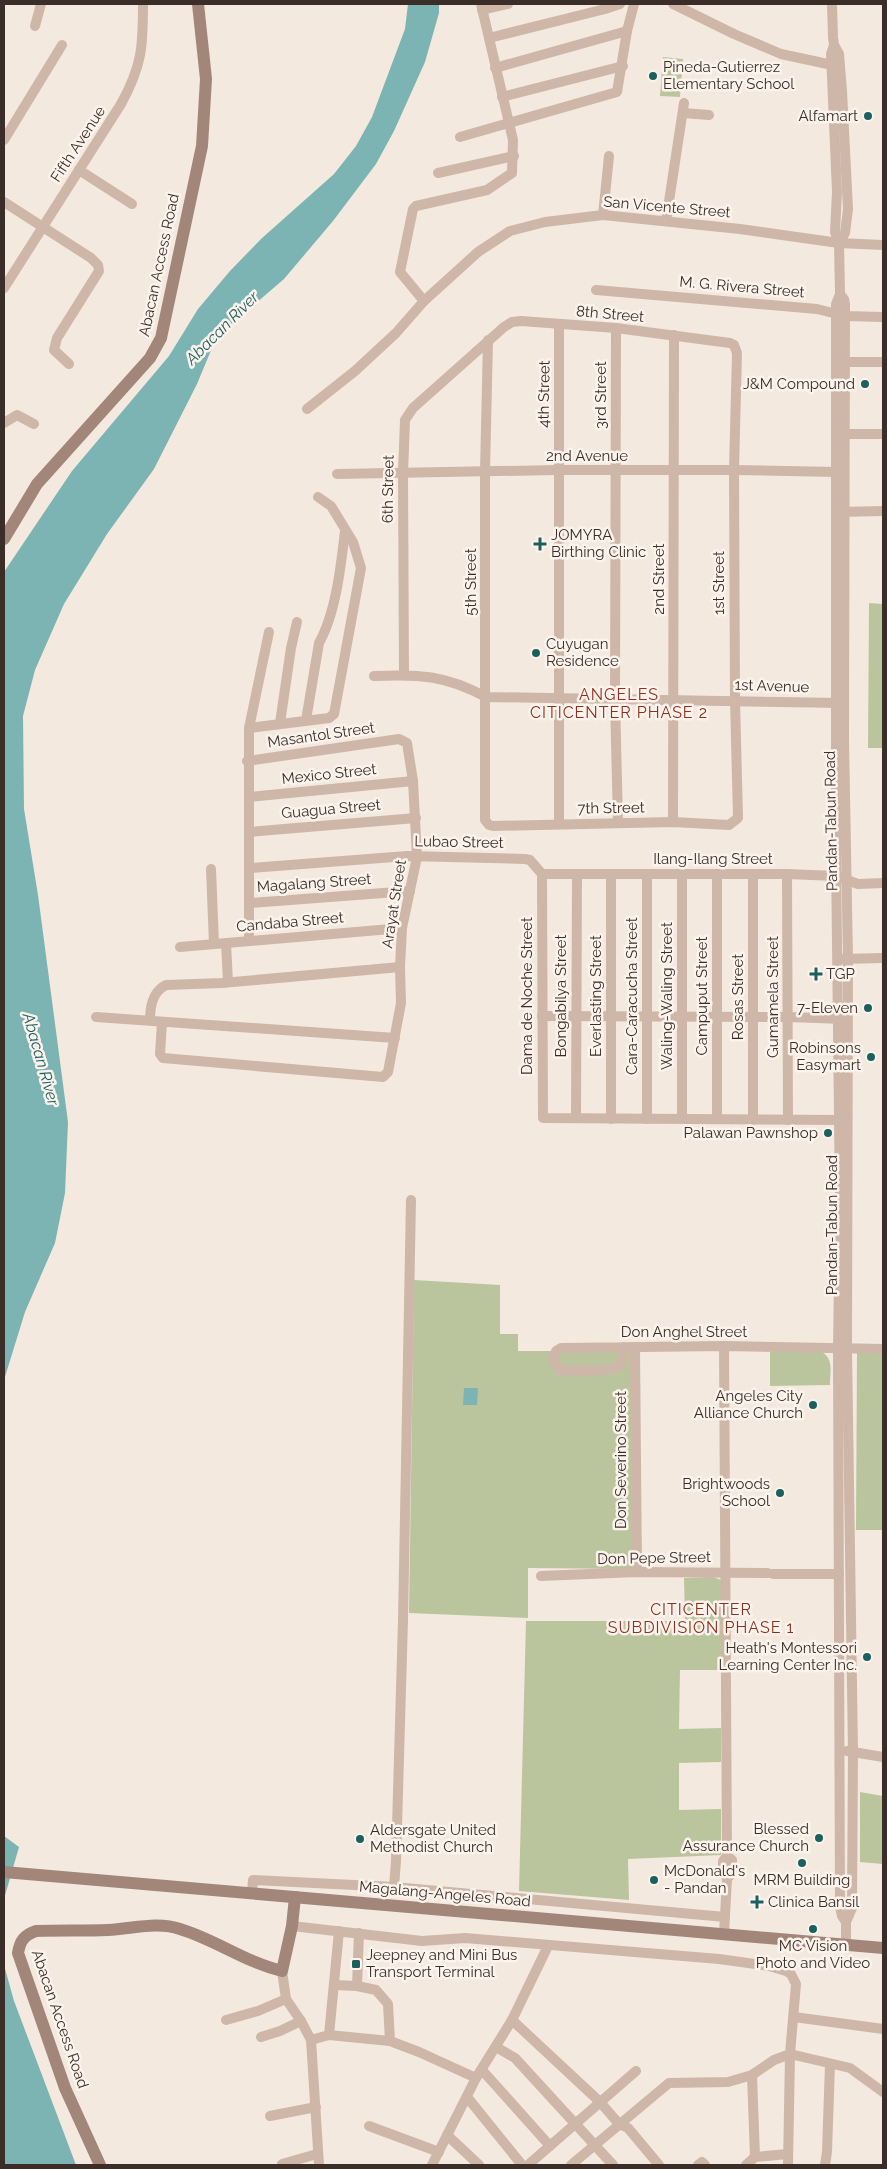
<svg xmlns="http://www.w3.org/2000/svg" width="887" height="2169" viewBox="0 0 887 2169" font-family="Raleway,sans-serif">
  <rect width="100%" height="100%" fill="#f4e9df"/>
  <g fill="#bbc59d">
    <path d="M 663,57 L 683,59 L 680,97 L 660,96 Z"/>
    <path d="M 869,603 L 883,604 L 883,748 L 868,748 Z"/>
    <path d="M 414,1280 L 500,1285 L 500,1334 L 518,1334 L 518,1351 L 632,1351 L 632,1569 L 528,1568 L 528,1618 L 409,1613 Z"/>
    <path d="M 770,1352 L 822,1352 C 834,1359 830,1373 830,1385 L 770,1386 Z"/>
    <path d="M 857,1353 L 883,1353 L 883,1530 L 856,1530 Z"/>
    <path d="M 713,1577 L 721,1580 L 722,1670 L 680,1670 L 679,1729 L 721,1728 L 721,1762 L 679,1763 L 679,1810 L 721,1809 L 721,1855 L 628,1859 L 629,1900 L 519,1891 L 526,1621 L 685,1621 L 684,1578 Z"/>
    <path d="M 860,1792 L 883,1796 L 883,1864 L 860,1862 Z"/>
  </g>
  <g fill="#7bb4b2">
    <path d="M 408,4 L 439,4 L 439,13 L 425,62 L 394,131 L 376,164 L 333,221 L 284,279 L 227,328 L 214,343 L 197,384 L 154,469 L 107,534 L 64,604 L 35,670 L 23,716 L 24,809 L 38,895 L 68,1122 L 65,1193 L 55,1243 L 25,1312 L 4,1380 L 4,572 L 72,471 L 169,356 L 198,309 L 230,271 L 261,239 L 334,174 L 356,146 L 372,117 L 405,29 Z"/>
    <path d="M 464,1388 L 478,1388 L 477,1405 L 463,1405 Z"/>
    <path d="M 4,1836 L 19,1847 L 4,1899 Z"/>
    <path d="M 4,1965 L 14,2001 L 76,2165 L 4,2165 Z"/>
  </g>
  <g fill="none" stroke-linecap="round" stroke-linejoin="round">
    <g stroke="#ceb7a9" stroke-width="10">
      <path d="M 673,4 L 734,34 L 781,54 L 837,66"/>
      <path d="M 832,4 L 833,37 L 834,45 L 839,54 L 842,91 L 848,209 L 845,233 L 839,243"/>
      <path d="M 482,10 L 508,4"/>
      <path d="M 35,26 L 41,4"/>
      <path d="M 489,38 L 605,9 L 620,4"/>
      <path d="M 834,45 L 831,54 L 837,192 L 835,232 L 839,243 L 840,294 L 836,304 L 836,858 L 840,1202 L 838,1349 L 840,1907 L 842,1916 L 846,1922 L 846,1944"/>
      <path d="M 495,68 L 627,31"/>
      <path d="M 502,97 L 623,66"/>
      <path d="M 683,113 L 709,115"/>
      <path d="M 460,137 L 617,92 L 627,31 L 634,4"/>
      <path d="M 4,140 L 62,45"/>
      <path d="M 79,170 L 132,204"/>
      <path d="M 438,173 L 514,156"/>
      <path d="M 4,202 L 91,258 L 98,265 L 99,271 L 57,338 L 54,350 L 69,364"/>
      <path d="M 603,215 L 609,156"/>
      <path d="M 666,221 L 684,103"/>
      <path d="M 4,288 L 121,104 C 142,66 143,47 143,4"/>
      <path d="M 596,290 L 817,309 L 845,316 L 883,317"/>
      <path d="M 840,294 L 844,299 L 845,304 L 844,739 L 848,959 L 847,1349 L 853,1752 L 852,1908 L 846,1922"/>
      <path d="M 424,301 L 400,272 L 413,209 L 416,206 L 487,190 L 512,173 L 513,140 L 481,4"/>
      <path d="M 616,328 L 615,700 L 618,823"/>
      <path d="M 839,362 L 883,362"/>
      <path d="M 307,409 L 355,371 L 396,333 L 424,301 L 478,252 L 510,231 L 545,222 L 603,215 L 740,229 L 839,243 L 883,245"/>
      <path d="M 4,423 L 17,415 L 34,424"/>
      <path d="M 839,434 L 883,434"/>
      <path d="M 337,474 L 558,470 L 734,470 L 837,472"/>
      <path d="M 839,512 L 883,511"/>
      <path d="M 404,675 L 403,474 L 405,420 L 413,408 L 504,327 L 512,322 L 521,321 L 616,328 L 730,343 L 734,345 L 737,353 L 734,470 L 735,700 L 738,818 L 729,825 L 673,822 L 493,826 L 489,825 L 485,820 L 485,471 L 488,340"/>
      <path d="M 374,676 C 419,674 445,675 486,697 L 841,703"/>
      <path d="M 306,720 L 319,643 C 336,613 341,565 345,531"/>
      <path d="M 280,723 L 291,648 L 297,622"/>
      <path d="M 249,728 L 329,718 L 334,714 L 361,568 L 353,542 L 331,506 L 318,497"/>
      <path d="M 249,797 L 413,781"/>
      <path d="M 673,822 L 674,335"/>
      <path d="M 559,823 L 559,325"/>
      <path d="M 249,832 L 416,818"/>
      <path d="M 250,868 L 407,856 L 525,859 L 530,860 L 542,874"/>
      <path d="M 211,869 L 214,944"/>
      <path d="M 542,874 L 543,1118 L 846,1120"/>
      <path d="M 542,874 L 787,874 L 836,876 L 858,884 L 883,883"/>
      <path d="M 717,874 L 717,1119"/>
      <path d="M 787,874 L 788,1120"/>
      <path d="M 250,903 L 410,891"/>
      <path d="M 249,941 L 249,728 L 269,632"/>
      <path d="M 226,943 L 228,982"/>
      <path d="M 180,947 L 402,928"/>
      <path d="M 842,959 L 883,958"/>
      <path d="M 542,1016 L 788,1017 L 844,1019"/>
      <path d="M 96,1017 L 395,1038"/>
      <path d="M 150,1020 C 150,1007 152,992 166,985 L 222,983 L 400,967"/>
      <path d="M 162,1022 L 160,1054 L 163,1058 L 383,1077 L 388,1072 L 401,1003 L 400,967 L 402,928 L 417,857 L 413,781 L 407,743 L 399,739 L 247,761"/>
      <path d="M 576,1118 L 577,874"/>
      <path d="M 611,1119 L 611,874"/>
      <path d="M 647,1119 L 647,874"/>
      <path d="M 682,1119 L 682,874"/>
      <path d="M 753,1120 L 753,874"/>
      <path d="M 724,1346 L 727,1856 L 723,1861 L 723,1873 L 727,1878 L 724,1934"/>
      <path d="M 623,1347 C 623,1353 624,1359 621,1363 C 615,1374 574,1370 562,1370 L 558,1369 L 553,1360 L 556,1351 L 561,1348 L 724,1346 L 883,1349"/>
      <path d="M 635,1347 L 637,1572"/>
      <path d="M 773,1574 L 839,1574"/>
      <path d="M 541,1576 L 637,1572 L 768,1573"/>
      <path d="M 847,1751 L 883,1757"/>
      <path d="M 727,1878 L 732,1874 L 732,1860 L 727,1856"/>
      <path d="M 394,1887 L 396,1861 L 403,1620 L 411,1200"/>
      <path d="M 252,1893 L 253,1880 L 394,1887 L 725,1917"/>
      <path d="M 292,1926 L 422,1941 L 465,1938 L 719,1959 L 769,1966 L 786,1971 L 791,1974 L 796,1984 L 790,2054 L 774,2060 L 752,2075 L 728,2082 L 669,2083 L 571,2165"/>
      <path d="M 359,1933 L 357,1986 L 376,1990 L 388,2004 L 390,2041 L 419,2052 L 476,2078"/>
      <path d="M 282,1971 L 286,1999 L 301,2021 L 311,2040 L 319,2165"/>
      <path d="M 334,1985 L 357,1986"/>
      <path d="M 794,2017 L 883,2029"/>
      <path d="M 226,2020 L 258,2011 L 286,1999"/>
      <path d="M 512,2020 L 600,2102 L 619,2124 L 628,2128 L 659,2165"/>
      <path d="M 329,2035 L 339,1931"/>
      <path d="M 261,2037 L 280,2031 L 301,2021"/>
      <path d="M 311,2040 L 329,2035 L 390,2041"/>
      <path d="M 496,2047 L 515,2058 L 613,2165"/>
      <path d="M 482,2070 L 550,2146"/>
      <path d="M 752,2075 L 755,2157"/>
      <path d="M 467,2097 L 522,2165"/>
      <path d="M 270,2116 L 316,2107"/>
      <path d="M 369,2126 L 439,2152"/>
      <path d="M 447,2135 L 479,2165"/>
      <path d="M 282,2164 L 317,2154"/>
      <path d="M 432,2165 L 476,2078 L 512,2020 L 548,1946"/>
      <path d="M 528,2165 L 636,2071"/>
      <path d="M 698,2165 L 702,2162 L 705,2165"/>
      <path d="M 746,2165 L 755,2157 L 788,2154"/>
      <path d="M 788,2165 L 790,2054 L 850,2068 L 883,2092"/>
      <path d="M 825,2165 L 827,2152 L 830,2064"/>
    </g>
    <g stroke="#a2867a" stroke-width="12">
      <path d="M 4,539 L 37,484 L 150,358 L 161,338 L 202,146 L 206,79 L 198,4"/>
      <path d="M 4,1872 L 883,1948"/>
      <path d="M 100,2165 L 65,2088 L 18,1953 C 20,1941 24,1935 36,1931 C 60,1930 84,1931 108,1930 C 132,1929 157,1921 180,1929 C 216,1940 245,1962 282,1971 L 292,1926 L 295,1897"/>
    </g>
  </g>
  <g fill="#1c5f5f" stroke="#fbf3ec" stroke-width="2">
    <circle cx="653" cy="76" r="5"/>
    <circle cx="868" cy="116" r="5"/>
    <circle cx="865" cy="384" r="5"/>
    <path d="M537.5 536.5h5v5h5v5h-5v5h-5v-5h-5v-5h5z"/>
    <circle cx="536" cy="653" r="5"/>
    <path d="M813.5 966.5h5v5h5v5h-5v5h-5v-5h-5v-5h5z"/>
    <circle cx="868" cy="1008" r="5"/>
    <circle cx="871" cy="1057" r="5"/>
    <circle cx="828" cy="1133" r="5"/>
    <circle cx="813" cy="1405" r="5"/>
    <circle cx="780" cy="1493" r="5"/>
    <circle cx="867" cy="1657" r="5"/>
    <circle cx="819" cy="1838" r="5"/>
    <circle cx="360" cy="1839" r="5"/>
    <circle cx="802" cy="1863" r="5"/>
    <circle cx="654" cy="1880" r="5"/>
    <path d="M754.5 1894.5h5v5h5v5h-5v5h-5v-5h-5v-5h5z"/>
    <circle cx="813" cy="1929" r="5"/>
    <rect x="351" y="1959" width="10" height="10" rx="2.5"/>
  </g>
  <g text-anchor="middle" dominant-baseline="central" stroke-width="5" stroke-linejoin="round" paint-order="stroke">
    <g font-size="15" fill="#3b2e29" stroke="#fbf3ec" text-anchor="end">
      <text x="663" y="67" text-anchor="start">Pineda-Gutierrez<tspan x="663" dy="17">Elementary School</tspan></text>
      <text x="858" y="116">Alfamart</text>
      <text x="855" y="384">J&amp;M Compound</text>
      <text x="551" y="535" text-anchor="start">JOMYRA<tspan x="551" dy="17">Birthing Clinic</tspan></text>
      <text x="546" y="644" text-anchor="start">Cuyugan<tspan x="546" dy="17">Residence</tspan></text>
      <text x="826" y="974" text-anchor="start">TGP</text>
      <text x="858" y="1008">7-Eleven</text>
      <text x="861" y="1048">Robinsons<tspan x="861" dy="17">Easymart</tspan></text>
      <text x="818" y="1133">Palawan Pawnshop</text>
      <text x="803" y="1396">Angeles City<tspan x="803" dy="17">Alliance Church</tspan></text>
      <text x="770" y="1484">Brightwoods<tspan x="770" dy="17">School</tspan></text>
      <text x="857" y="1648">Heath's Montessori<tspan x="857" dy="17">Learning Center Inc.</tspan></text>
      <text x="809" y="1829">Blessed<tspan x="809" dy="17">Assurance Church</tspan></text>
      <text x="370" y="1830" text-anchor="start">Aldersgate United<tspan x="370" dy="17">Methodist Church</tspan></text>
      <text x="664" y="1871" text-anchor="start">McDonald's<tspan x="664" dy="17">- Pandan</tspan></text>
      <text x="802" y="1880" text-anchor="middle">MRM Building</text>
      <text x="768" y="1902" text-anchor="start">Clinica Bansil</text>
      <text x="813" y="1946" text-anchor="middle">MC Vision<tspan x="813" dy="17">Photo and Video</tspan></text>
      <text x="366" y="1955" text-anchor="start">Jeepney and Mini Bus<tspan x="366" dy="17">Transport Terminal</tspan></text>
    </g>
    <g font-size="15" fill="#3b2e29" stroke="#fbf3ec">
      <text transform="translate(78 144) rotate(-57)">Fifth Avenue</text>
      <text transform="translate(667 207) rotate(5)">San Vicente Street</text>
      <text transform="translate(159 265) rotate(-78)">Abacan Access Road</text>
      <text transform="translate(742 287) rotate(5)">M. G. Rivera Street</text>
      <text transform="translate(610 314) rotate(5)">8th Street</text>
      <text transform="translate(544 394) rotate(-89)">4th Street</text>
      <text transform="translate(601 395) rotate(-90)">3rd Street</text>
      <text x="587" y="456">2nd Avenue</text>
      <text transform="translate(388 489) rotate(-89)">6th Street</text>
      <text transform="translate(659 579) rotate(-90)">2nd Street</text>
      <text transform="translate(471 582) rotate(-90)">5th Street</text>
      <text transform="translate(719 583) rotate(-90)">1st Street</text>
      <text transform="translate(772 686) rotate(2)">1st Avenue</text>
      <text transform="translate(321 735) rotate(-8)">Masantol Street</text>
      <text transform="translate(329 774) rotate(-6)">Mexico Street</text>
      <text transform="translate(611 808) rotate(-1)">7th Street</text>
      <text transform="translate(331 809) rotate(-5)">Guagua Street</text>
      <text transform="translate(831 821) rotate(-91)">Pandan-Tabun Road</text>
      <text transform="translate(459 842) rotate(1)">Lubao Street</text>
      <text x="713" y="859">Ilang-Ilang Street</text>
      <text transform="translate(314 883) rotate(-4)">Magalang Street</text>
      <text transform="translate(394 904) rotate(-81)">Arayat Street</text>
      <text transform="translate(290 922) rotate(-5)">Candaba Street</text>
      <text transform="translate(527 996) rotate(-90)">Dama de Noche Street</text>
      <text transform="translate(561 996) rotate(-90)">Bongabilya Street</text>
      <text transform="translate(596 996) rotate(-90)">Everlasting Street</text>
      <text transform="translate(632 996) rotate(-90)">Cara-Caracucha Street</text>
      <text transform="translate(667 996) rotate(-90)">Waling-Waling Street</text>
      <text transform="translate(702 996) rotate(-90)">Campuput Street</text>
      <text transform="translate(738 997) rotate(-90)">Rosas Street</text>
      <text transform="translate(773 997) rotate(-90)">Gumamela Street</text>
      <text transform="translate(832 1225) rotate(-90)">Pandan-Tabun Road</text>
      <text x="684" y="1332">Don Anghel Street</text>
      <text transform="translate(621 1460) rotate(-90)">Don Severino Street</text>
      <text transform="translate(654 1558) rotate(-1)">Don Pepe Street</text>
      <text transform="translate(445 1894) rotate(5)">Magalang-Angeles Road</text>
      <text transform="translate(60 2019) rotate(71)">Abacan Access Road</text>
    </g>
    <g font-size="16" font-style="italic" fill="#1c5f5f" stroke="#fbf3ec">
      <text transform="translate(222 328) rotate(-45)">Abacan River</text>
      <text transform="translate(41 1059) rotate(74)">Abacan River</text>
    </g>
    <g font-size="16" letter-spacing="1" fill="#8f2f1d" stroke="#fbf3ec">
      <text x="619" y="694">ANGELES<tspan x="619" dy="18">CITICENTER PHASE 2</tspan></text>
      <text x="701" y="1609">CITICENTER<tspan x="701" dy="18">SUBDIVISION PHASE 1</tspan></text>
    </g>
  </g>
  <rect width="887" height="2169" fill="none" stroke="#3b2e29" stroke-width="10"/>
</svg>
